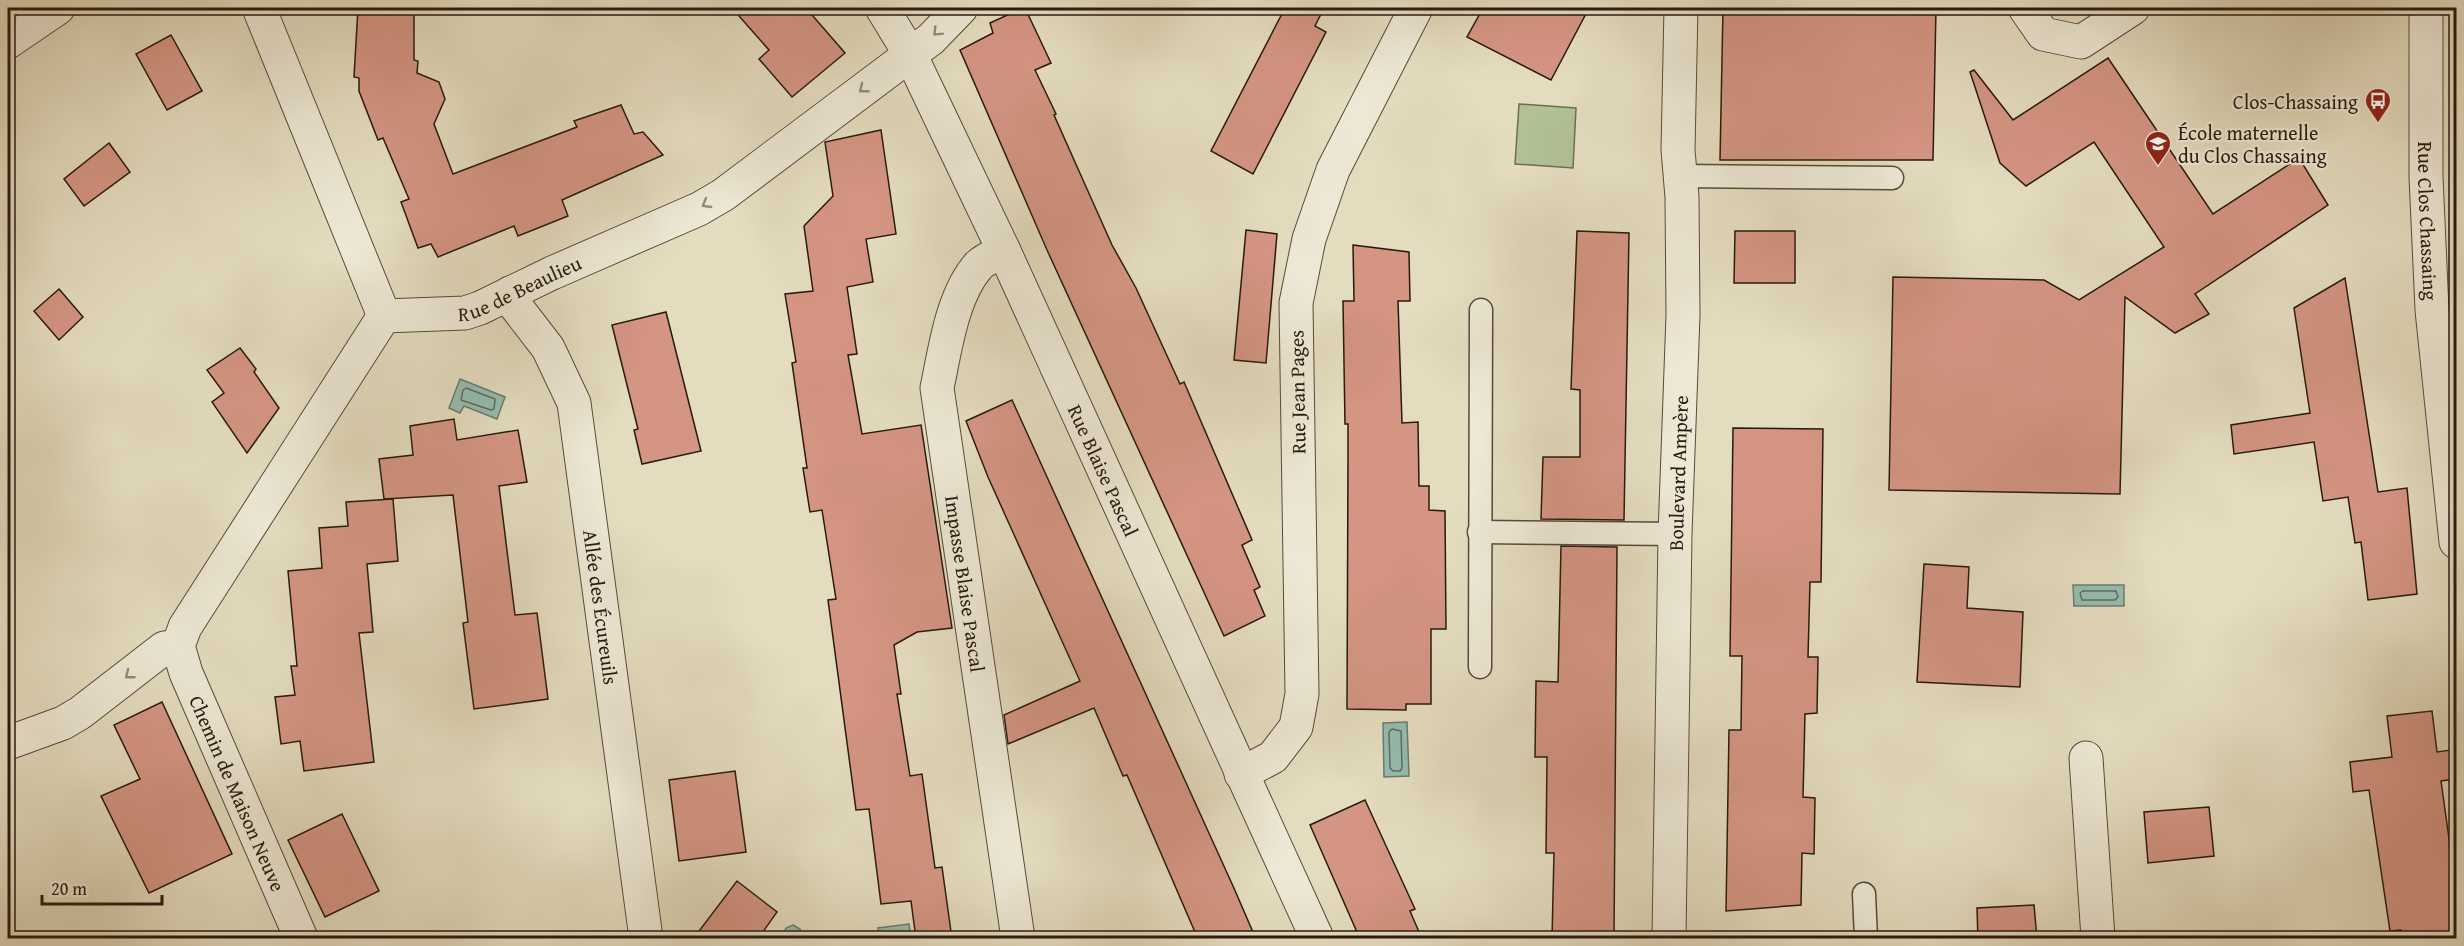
<svg xmlns="http://www.w3.org/2000/svg" width="2464" height="946" viewBox="0 0 2464 946" font-family="'Gentium Book Plus',serif">
  <rect width="100%" height="100%" fill="#e4dcbf"/>
  <filter id="stains"><feTurbulence type="fractalNoise" baseFrequency=".00333" numOctaves="4"/><feColorMatrix values="0 0 0 0 .2 0 0 0 0 .09 0 0 0 0 .02 0 0 0 .5 -.17"/></filter>
  <radialGradient id="worn" r=".72"><stop offset=".6" stop-color="#630" stop-opacity="0"/><stop offset="1" stop-color="#630" stop-opacity=".3"/></radialGradient>
  <path fill="#b1c194" stroke="#6c6e52" stroke-width="1.5" d="M 1519,104 L 1576,108 L 1573,168 L 1515,164 Z"/>
  <g fill="#95bcaf" stroke="#697b6f" stroke-width="1.5">
    <path d="M 460,379 L 505,397 L 497,419 L 464,406 L 460,413 L 449,408 Z"/>
    <path d="M 2073,585 L 2124,585 L 2124,606 L 2074,606 Z"/>
    <path d="M 1407,722 L 1409,776 L 1384,777 L 1383,723 Z"/>
    <path d="M 909,924 L 911,938 L 879,938 L 878,928 Z"/>
    <path d="M 793,925 L 800,929 L 802,934 L 809,933 L 810,938 L 774,938 L 782,937 L 786,928 Z"/>
  </g>
  <g fill="none" stroke-linecap="round" stroke-linejoin="round">
    <g stroke="#5e6b60" stroke-width="1.5">
      <path d="M 466,388 L 495,399 L 494,409 L 491,410 L 461,400 L 463,390 Z"/>
      <path d="M 2083,591 L 2116,591 L 2118,597 L 2115,600 L 2082,600 L 2080,593 Z"/>
      <path d="M 1392,729 L 1401,731 L 1402,768 L 1400,771 L 1393,771 L 1390,768 L 1389,732 Z"/>
    </g>
  </g>
  <g fill="#d49583" stroke="#281a10" stroke-width="1.5">
    <path d="M 358,8 L 393,8 L 393,14 L 414,14 L 414,60 L 418,61 L 417,73 L 439,82 L 445,99 L 434,124 L 453,174 L 577,127 L 574,121 L 621,105 L 634,134 L 643,132 L 663,155 L 562,200 L 568,216 L 518,236 L 514,226 L 438,257 L 431,244 L 418,248 L 401,202 L 409,199 L 383,138 L 378,140 L 359,91 L 359,78 L 354,77 Z"/>
    <path d="M 732,8 L 806,8 L 845,53 L 792,97 L 759,59 L 769,50 Z"/>
    <path d="M 1023,8 L 1025,8 L 1051,63 L 1035,70 L 1056,114 L 1054,115 L 1112,245 L 1136,288 L 1180,384 L 1184,382 L 1252,540 L 1242,545 L 1260,587 L 1254,590 L 1265,616 L 1224,636 L 1047,250 L 960,50 L 993,33 L 990,23 Z"/>
    <path d="M 1285,8 L 1324,8 L 1315,26 L 1326,32 L 1253,174 L 1211,151 Z"/>
    <path d="M 1483,8 L 1589,8 L 1551,80 L 1467,37 Z"/>
    <path d="M 1723,8 L 1936,8 L 1933,160 L 1720,160 Z"/>
    <path d="M 171,35 L 202,91 L 167,110 L 136,54 Z"/>
    <path d="M 2108,58 L 2213,214 L 2299,158 L 2328,205 L 2195,294 L 2209,314 L 2175,333 L 2125,297 L 2120,494 L 1889,490 L 1893,277 L 2044,280 L 2079,300 L 2164,247 L 2094,142 L 2026,186 L 2000,163 L 1970,72 L 1974,70 L 2013,120 Z"/>
    <path d="M 881,130 L 896,234 L 866,239 L 873,282 L 847,287 L 857,354 L 848,355 L 862,434 L 921,425 L 952,628 L 917,632 L 894,645 L 901,694 L 897,694 L 910,776 L 922,774 L 935,868 L 942,867 L 952,939 L 916,939 L 911,901 L 881,904 L 869,809 L 856,810 L 828,600 L 836,599 L 822,510 L 810,512 L 803,468 L 807,468 L 792,363 L 796,362 L 785,294 L 813,291 L 804,226 L 833,196 L 825,142 Z"/>
    <path d="M 109,143 L 130,172 L 84,206 L 64,179 Z"/>
    <path d="M 1246,230 L 1277,234 L 1266,363 L 1234,360 Z"/>
    <path d="M 1577,231 L 1629,233 L 1624,520 L 1541,519 L 1543,457 L 1580,457 L 1580,390 L 1571,389 Z"/>
    <path d="M 1735,231 L 1795,231 L 1795,283 L 1734,283 Z"/>
    <path d="M 1353,245 L 1409,252 L 1410,301 L 1398,301 L 1402,423 L 1418,422 L 1419,486 L 1429,486 L 1429,510 L 1445,511 L 1446,629 L 1431,629 L 1431,704 L 1406,704 L 1406,710 L 1347,709 L 1348,456 L 1348,424 L 1345,424 L 1343,301 L 1354,301 Z"/>
    <path d="M 2345,278 L 2378,492 L 2407,488 L 2417,594 L 2368,600 L 2361,542 L 2355,543 L 2348,497 L 2323,501 L 2314,442 L 2234,454 L 2231,425 L 2310,413 L 2294,308 Z"/>
    <path d="M 59,289 L 83,317 L 59,340 L 34,311 Z"/>
    <path d="M 666,312 L 701,451 L 642,464 L 634,430 L 638,429 L 612,325 Z"/>
    <path d="M 240,348 L 256,369 L 254,372 L 279,408 L 247,453 L 212,402 L 224,393 L 207,370 Z"/>
    <path d="M 1012,400 L 1233,886 L 1256,939 L 1198,939 L 1127,775 L 1123,776 L 1094,708 L 1008,744 L 1004,715 L 1080,681 L 988,477 L 966,421 Z"/>
    <path d="M 454,419 L 457,440 L 518,430 L 527,482 L 499,486 L 515,615 L 537,613 L 548,699 L 474,709 L 463,623 L 468,622 L 453,495 L 384,499 L 379,459 L 413,455 L 410,426 Z"/>
    <path d="M 1733,428 L 1823,429 L 1821,582 L 1810,582 L 1808,657 L 1818,657 L 1817,713 L 1805,714 L 1803,797 L 1815,798 L 1814,854 L 1802,853 L 1801,905 L 1726,911 L 1729,730 L 1741,730 L 1742,656 L 1730,656 Z"/>
    <path d="M 393,499 L 398,561 L 367,564 L 373,632 L 359,633 L 374,762 L 304,771 L 300,741 L 281,744 L 275,697 L 295,695 L 291,666 L 297,666 L 288,571 L 322,568 L 319,528 L 348,526 L 346,502 Z"/>
    <path d="M 1561,546 L 1617,547 L 1614,939 L 1552,939 L 1554,853 L 1546,853 L 1547,757 L 1535,757 L 1536,681 L 1558,682 Z"/>
    <path d="M 1924,564 L 1969,567 L 1967,608 L 2023,612 L 2020,687 L 1917,682 Z"/>
    <path d="M 162,702 L 232,854 L 149,893 L 101,796 L 140,779 L 114,725 Z"/>
    <path d="M 2432,711 L 2437,752 L 2451,750 L 2455,779 L 2441,781 L 2457,896 L 2457,939 L 2402,939 L 2401,930 L 2390,931 L 2369,790 L 2353,792 L 2350,762 L 2392,757 L 2387,716 Z"/>
    <path d="M 735,771 L 746,852 L 679,861 L 669,780 Z"/>
    <path d="M 1365,800 L 1415,909 L 1410,911 L 1422,939 L 1360,939 L 1310,825 Z"/>
    <path d="M 2209,807 L 2214,856 L 2148,863 L 2144,812 Z"/>
    <path d="M 342,814 L 379,891 L 325,917 L 288,840 Z"/>
    <path d="M 737,881 L 777,912 L 758,939 L 693,939 Z"/>
    <path d="M 2034,905 L 2037,939 L 1978,939 L 1977,908 Z"/>
  </g>
  <g fill="none" stroke-linecap="round" stroke-linejoin="round">
    <defs>
      <g id="service">
        <path d="M 1681,176 L 1892,178"/>
        <path d="M 1479,532 L 1675,534"/>
        <path d="M 1480,667 L 1481,310"/>
        <path d="M 1864,894 L 1866,938"/>
      </g>
      <g id="minor">
        <path d="M 259,8 L 384,316"/>
        <path id="s1" d="M 882,8 L 910,54 L 1004,251 L 1317,938"/>
        <path d="M 2025,8 L 2043,34 L 2081,42 L 2133,8"/>
        <path id="s2" d="M 2426,8 L 2426,177 L 2432,310 L 2456,542"/>
        <path d="M 8,42 L 58,8"/>
        <path id="s3" d="M 1004,251 C 996,255 985,259 979,265 C 952,295 945,350 937,388 L 1018,938"/>
        <path id="s4" d="M 510,293 L 514,304 L 548,348 L 574,403 L 646,938"/>
        <path id="s5" d="M 178,646 L 185,627 L 384,316 L 465,313 L 480,308 L 552,273 L 699,209 L 723,195 L 931,39 L 961,8"/>
        <path id="s6" d="M 178,646 L 186,673 L 301,938"/>
        <path d="M 8,743 L 63,723 L 80,713 L 164,648 L 178,646"/>
        <path d="M 2086,758 L 2098,938"/>
        <path d="M 1241,774 L 1273,757 L 1296,727 L 1302,694 L 1296,303 L 1309,239 L 1333,170 L 1416,8"/>
        <path id="s7" d="M 1669,938 L 1675,534 L 1683,315 L 1682,197 L 1678,150 L 1681,8"/>
      </g>
    </defs>
    <use href="#service" stroke="#574a3c" stroke-width="25"/>
    <use href="#minor" stroke="#574a3c" stroke-width="35"/>
    <use href="#service" stroke="#ede8d5" stroke-width="22"/>
    <use href="#minor" stroke="#ede8d5" stroke-width="33"/>
  </g>
  <defs><path id="oneway-chevron" d="M-2-3.5L2.5 0L-2 3.5" fill="none" stroke-width="1.6" stroke-linecap="round" stroke-linejoin="round" transform="scale(1.5)"/></defs>
  <g stroke="#948b7c">
    <use href="#oneway-chevron" transform="translate(937 32) rotate(135)"/>
    <use href="#oneway-chevron" transform="translate(863 89) rotate(142)"/>
    <use href="#oneway-chevron" transform="translate(706 204) rotate(150)"/>
    <use href="#oneway-chevron" transform="translate(129 675) rotate(142)"/>
  </g>
  <defs>
    <symbol id="bus-pin" viewBox="-11 -11 22 30"><path d="M0 17L-7.5 6A9.5 9.5 0 1 1 7.5 6Z" fill="#8f2418" stroke="#ede8d5"/><path d="M-5-6H5V4H4V6H2V4H-2V6H-4V4H-5ZM-3.5-4V0h7V-4ZM-3.5 1.2v1.5H-2V1.2ZM2 1.2v1.5H3.5V1.2Z" fill="#fff"/></symbol>
    <symbol id="school-pin" viewBox="-11 -11 22 30"><path d="M0 17L-7.5 6A9.5 9.5 0 1 1 7.5 6Z" fill="#8f2418" stroke="#ede8d5"/><path d="M0-5L7-2L0 1L-7-2ZM-4 1L0 2.5L4 1V4Q0 6-4 4Z" fill="#fff"/></symbol>
  </defs>
  <g fill-rule="evenodd">
    <use href="#bus-pin" x="2363" y="86" width="30" height="40"/>
    <use href="#school-pin" x="2143" y="129" width="30" height="40"/>
  </g>
  <g text-anchor="middle" dominant-baseline="central" stroke-width="4.5" stroke-linejoin="round" paint-order="stroke">
    <g font-size="20" fill="#281a10" stroke="#ede8d5" text-anchor="end">
      <text x="2358" y="101">Clos-Chassaing</text>
      <text x="2178" y="132" text-anchor="start">École maternelle<tspan x="2178" dy="23">du Clos Chassaing</tspan></text>
    </g>
    <g font-size="20" fill="#281a10" stroke="#ede8d5">
      <text stroke="none"><textPath href="#s2" startOffset="213">Rue Clos Chassaing</textPath></text>
      <text stroke="none"><textPath href="#s5" startOffset="530">Rue de Beaulieu</textPath></text>
      <text transform="translate(1297 392) rotate(-91)">Rue Jean Pages</text>
      <text stroke="none"><textPath href="#s1" startOffset="513">Rue Blaise Pascal</textPath></text>
      <text stroke="none"><textPath href="#s7" startOffset="465">Boulevard Ampère</textPath></text>
      <text stroke="none"><textPath href="#s3" startOffset="358">Impasse Blaise Pascal</textPath></text>
      <text stroke="none"><textPath href="#s4" startOffset="334">Allée des Écureuils</textPath></text>
      <text stroke="none"><textPath href="#s6" startOffset="159">Chemin de Maison Neuve</textPath></text>
    </g>
  </g>
  <rect width="2464" height="946" fill="none" stroke="#e4dcbf" stroke-width="30"/>
  <rect x="9" y="9" width="2446" height="928" fill="none" stroke="#281a10" stroke-width="3"/>
  <rect x="15" y="15" width="2434" height="916" fill="none" stroke="#281a10" stroke-width="1.5"/>
  <path d="M42 895v9h120v-9" fill="none" stroke="#281a10" stroke-width="3"/>
  <text x="51" y="895" font-size="18" fill="#281a10" stroke="#ede8d5" stroke-width="4.5" paint-order="stroke">20 m</text>
  <rect width="100%" height="100%" filter="url(#stains)"/>
  <rect width="100%" height="100%" fill="url(#worn)"/>
</svg>
